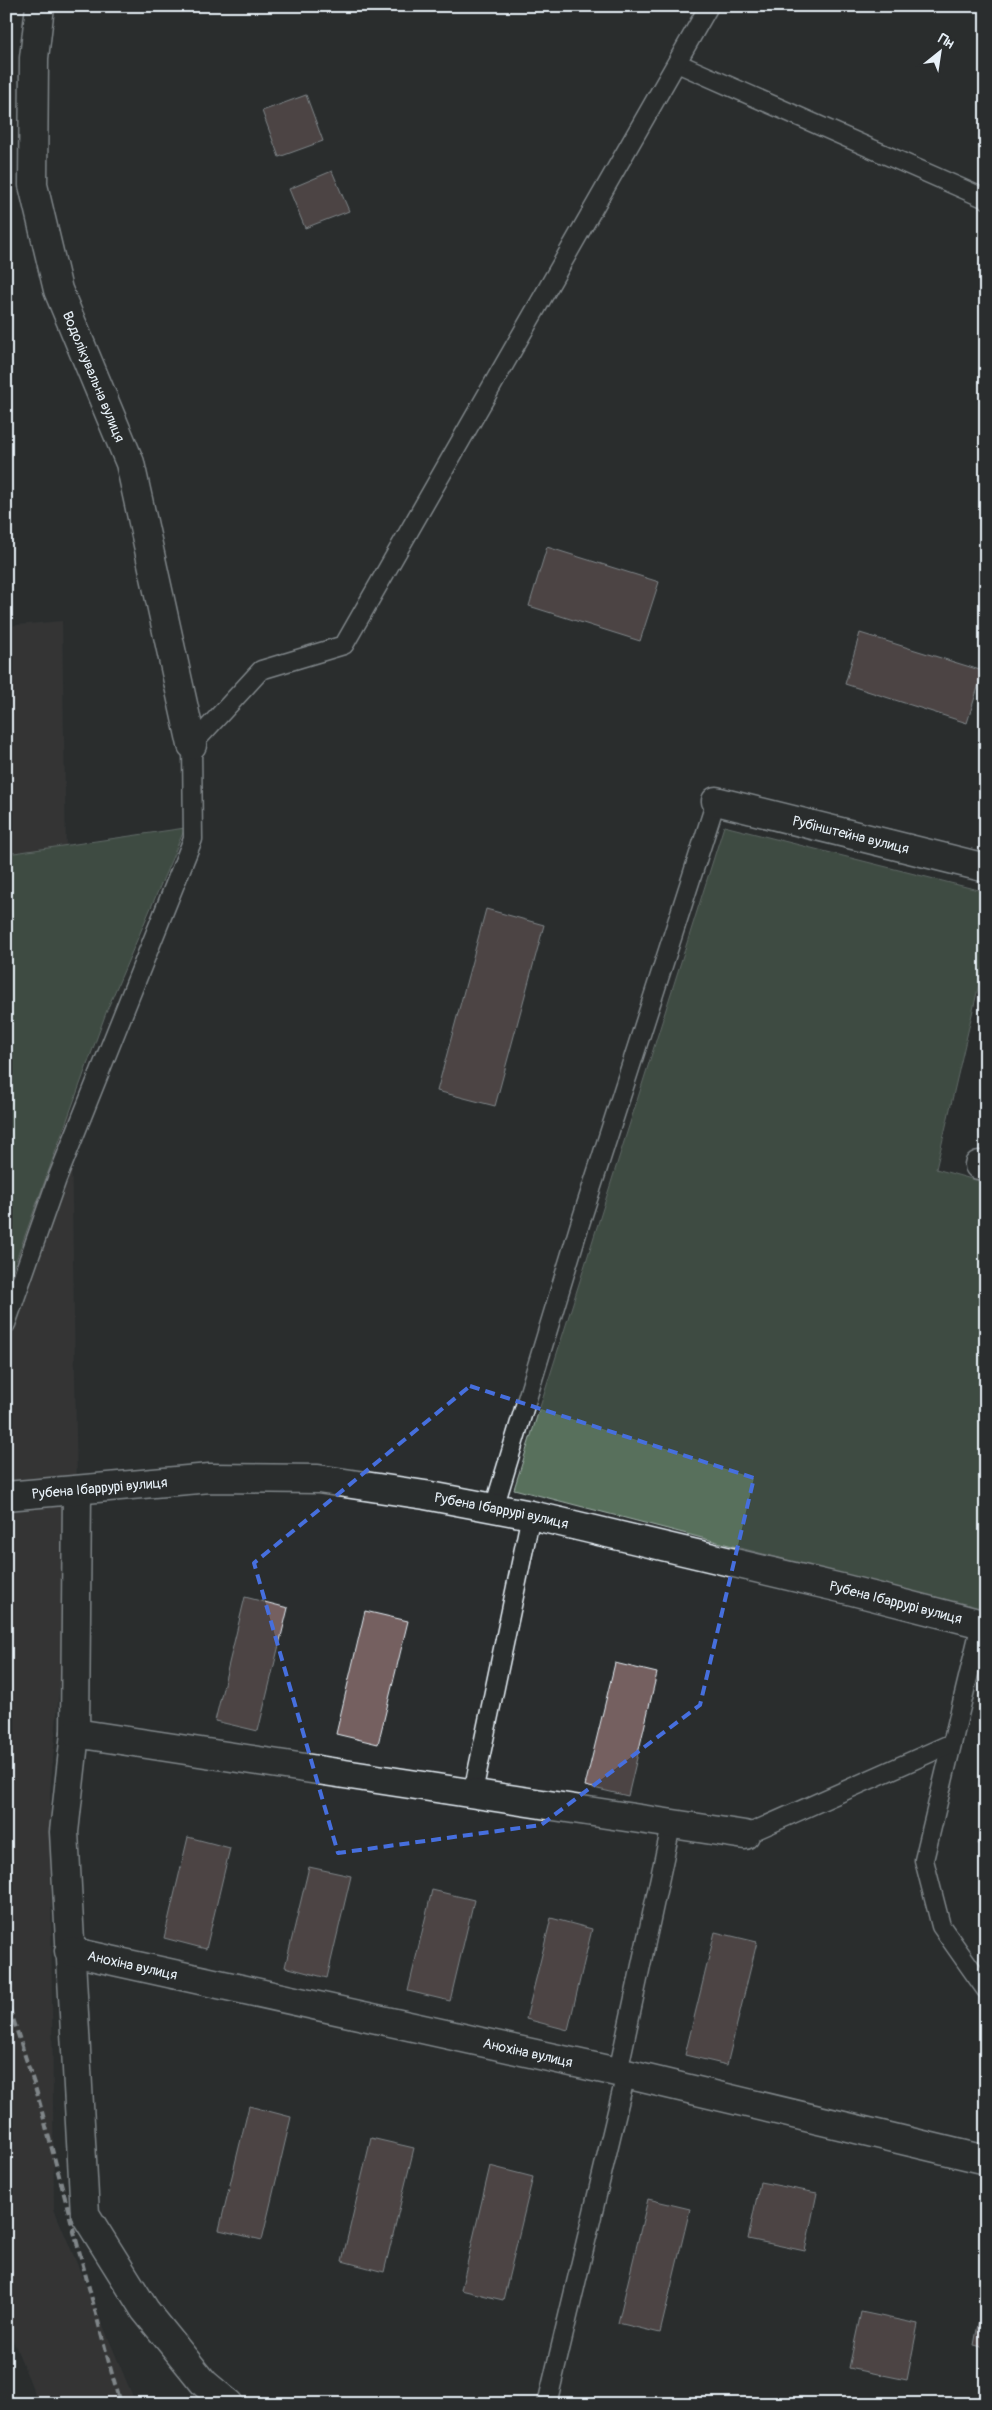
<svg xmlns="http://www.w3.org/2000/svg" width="992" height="2410" viewBox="0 0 992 2410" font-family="Pangolin,sans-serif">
  <rect width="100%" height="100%" fill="#2a2d2e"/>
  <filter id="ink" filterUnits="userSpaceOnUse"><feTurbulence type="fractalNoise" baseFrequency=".02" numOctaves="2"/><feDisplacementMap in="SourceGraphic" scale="10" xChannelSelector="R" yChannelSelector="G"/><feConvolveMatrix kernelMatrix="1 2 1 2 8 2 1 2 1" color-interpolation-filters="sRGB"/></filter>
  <g filter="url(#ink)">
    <path fill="#403d3d" d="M 62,621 L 77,1491 L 50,1792 L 54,2209 L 136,2404 L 39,2404 L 6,2323 L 6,626 Z"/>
    <g fill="#586f5b" stroke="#a0b0aa">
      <path d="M 724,826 L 986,892 L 986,954 L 936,1169 L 986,1183 L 986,1612 L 514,1489 Z"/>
      <path d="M 185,828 L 107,1010 L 6,1288 L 6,847 L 14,853 Z"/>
    </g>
    <g fill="#746160" stroke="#e8f1f8">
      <path d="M 306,95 L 323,141 L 279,157 L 262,111 Z"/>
      <path d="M 332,171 L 349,211 L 305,228 L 289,189 Z"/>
      <path d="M 547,547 L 659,582 L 640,641 L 529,606 Z"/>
      <path d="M 860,633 L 983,671 L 967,723 L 845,684 Z"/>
      <path d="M 486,909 L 544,925 L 495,1106 L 437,1091 Z"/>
      <path d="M 245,1597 L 288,1608 L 258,1731 L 215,1721 Z"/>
      <path d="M 365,1611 L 408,1621 L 378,1744 L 336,1734 Z"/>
      <path d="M 615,1663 L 657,1673 L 628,1796 L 585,1786 Z"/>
      <path d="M 986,1815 L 986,1846 L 978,1844 Z"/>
      <path d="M 188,1837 L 230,1848 L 206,1949 L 164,1938 Z"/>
      <path d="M 309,1867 L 351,1876 L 327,1978 L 285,1967 Z"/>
      <path d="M 432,1890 L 474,1900 L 450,2001 L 408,1991 Z"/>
      <path d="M 551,1918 L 592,1929 L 568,2030 L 526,2019 Z"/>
      <path d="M 715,1932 L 757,1942 L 727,2065 L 685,2055 Z"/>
      <path d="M 249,2106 L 291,2117 L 262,2240 L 219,2230 Z"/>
      <path d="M 371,2138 L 414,2148 L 384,2272 L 342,2261 Z"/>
      <path d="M 490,2166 L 533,2177 L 503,2300 L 461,2290 Z"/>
      <path d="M 760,2182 L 817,2193 L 805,2251 L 748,2239 Z"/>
      <path d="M 648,2199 L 690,2209 L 660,2333 L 618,2323 Z"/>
      <path d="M 985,2288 L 986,2288 L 986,2348 L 974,2345 Z"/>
      <path d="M 861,2312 L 918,2324 L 907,2380 L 849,2368 Z"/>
    </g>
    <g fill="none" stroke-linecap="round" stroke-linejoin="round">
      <defs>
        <g id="service">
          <path d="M 677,63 L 986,199"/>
          <path d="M 6,1324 L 57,1179 L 193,839 L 192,745 L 261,670 L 344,645 L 709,6"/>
          <path d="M 494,1508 L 579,1227 L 716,801"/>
          <path d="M 981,1624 L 924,1860 L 941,1926 L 986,1990"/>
          <path d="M 473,1792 L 531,1515"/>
          <path d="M 745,1835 L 952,1743"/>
          <path d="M 618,2072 L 671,1826"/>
          <path d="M 547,2404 L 626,2074"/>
        </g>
        <g id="minor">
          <path id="s1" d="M 40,6 L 34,58 L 33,185 L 58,290 L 130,463 L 192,745"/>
          <path id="s2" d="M 716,801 L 986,868"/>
          <path d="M 979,1165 L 986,1166"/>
          <path d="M 77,1491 L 75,1733 L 64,1832 L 85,2214 L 145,2310 L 204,2383 L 229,2404"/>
          <path d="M 75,1733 L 745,1835"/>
          <path id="s3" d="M 69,1951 L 626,2074 L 986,2160"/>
        </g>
        <g id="secondary">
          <path id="s4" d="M 6,1496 L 210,1478 L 318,1479 L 425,1495 L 531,1515 L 845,1589 L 986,1625"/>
        </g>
      </defs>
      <use href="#service" stroke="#e8f1f8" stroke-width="21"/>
      <use href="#minor" stroke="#e8f1f8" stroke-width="31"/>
      <use href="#secondary" stroke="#e8f1f8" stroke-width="31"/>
      <use href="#service" stroke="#2a2d2e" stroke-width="18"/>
      <use href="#minor" stroke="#2a2d2e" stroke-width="28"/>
      <use href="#secondary" stroke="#2a2d2e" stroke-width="28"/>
      <path stroke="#e8f1f8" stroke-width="4" stroke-dasharray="8 4" stroke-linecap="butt" d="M 6,1997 L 37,2093 L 120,2404"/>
    </g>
  </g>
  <path d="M0 0H992V2410H0ZM 470,1386 L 754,1478 L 700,1705 L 541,1825 L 338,1853 L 254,1563 Z" fill="#2a2d2e" fill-opacity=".55" fill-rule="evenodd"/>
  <path fill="none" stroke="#466fde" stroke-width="4" stroke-dasharray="10 6" stroke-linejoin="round" d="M 470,1386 L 754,1478 L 700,1705 L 541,1825 L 338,1853 L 254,1563 Z"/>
  <g text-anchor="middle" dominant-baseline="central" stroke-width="4.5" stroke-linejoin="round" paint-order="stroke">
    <g font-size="14" fill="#e8f1f8" stroke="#2a2d2e">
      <text stroke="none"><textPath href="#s1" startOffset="381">Водолікувальна вулиця</textPath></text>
      <text stroke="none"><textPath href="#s2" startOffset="139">Рубінштейна вулиця</textPath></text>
      <text stroke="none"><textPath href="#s4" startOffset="94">Рубена Ібаррурі вулиця</textPath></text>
      <text stroke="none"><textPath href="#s4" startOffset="499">Рубена Ібаррурі вулиця</textPath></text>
      <text stroke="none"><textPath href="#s4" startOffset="904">Рубена Ібаррурі вулиця</textPath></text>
      <text stroke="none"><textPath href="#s3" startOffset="65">Анохіна вулиця</textPath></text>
      <text stroke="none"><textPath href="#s3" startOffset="470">Анохіна вулиця</textPath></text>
    </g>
  </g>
  <rect width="992" height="2410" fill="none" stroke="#2a2d2e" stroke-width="25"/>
  <rect x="12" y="12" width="967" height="2385" fill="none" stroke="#e8f1f8" stroke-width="2" filter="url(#ink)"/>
  <g transform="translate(940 52) rotate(30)" stroke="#2a2d2e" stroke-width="4" paint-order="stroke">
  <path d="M0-4L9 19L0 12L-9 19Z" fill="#e8f1f8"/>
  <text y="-8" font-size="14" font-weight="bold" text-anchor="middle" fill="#e8f1f8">Пн</text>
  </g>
</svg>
